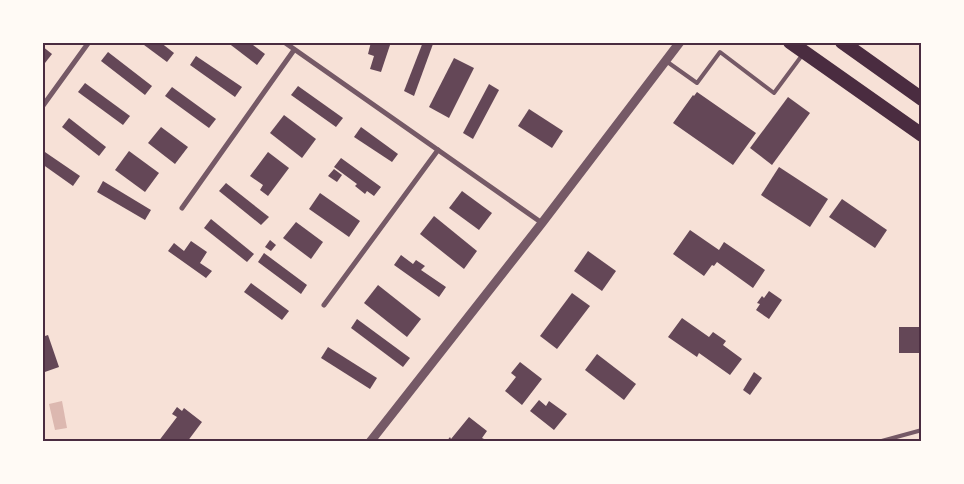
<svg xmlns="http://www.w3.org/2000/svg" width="964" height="484" viewBox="0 0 964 484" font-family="Raleway,sans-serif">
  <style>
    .water { fill: #dcb8b0 }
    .building { fill: #644757 }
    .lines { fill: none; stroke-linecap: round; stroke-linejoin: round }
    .service { stroke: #755966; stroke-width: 4 }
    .minor { stroke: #755966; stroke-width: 5 }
    .tertiary { stroke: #755966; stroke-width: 9 }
    .trunk { stroke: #4a2c40; stroke-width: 14 }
    .neatline { fill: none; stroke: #4a2c40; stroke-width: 2 }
  </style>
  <rect width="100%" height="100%" fill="#f7e1d7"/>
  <!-- water -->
  <path class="water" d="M62,401L67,428L55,430L49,404Z"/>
  <!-- building -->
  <g class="building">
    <path d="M140,42H160L174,53L167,62Z"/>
    <path d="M227,42H249L265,54L257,65Z"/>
    <path d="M371,42H391L381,72L370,69L374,56L368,54Z"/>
    <path d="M423,42L433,44L414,96L404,91Z"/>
    <path d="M42,46L52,54L45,63L42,61Z"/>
    <path d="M108,52L152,86L145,95L101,61Z"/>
    <path d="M196,56L242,87L235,97L190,65Z"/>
    <path d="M454,58L474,68L449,118L429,107Z"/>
    <path d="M85,83L130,116L123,125L78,92Z"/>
    <path d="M489,84L499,90L473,139L463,133Z"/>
    <path d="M298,86L343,118L336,127L291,95Z"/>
    <path d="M172,87L216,119L209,128L165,96Z"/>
    <path d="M697,92L756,133L733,165L673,123L693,95L694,96Z"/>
    <path d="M788,97L810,113L772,165L750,148Z"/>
    <path d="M529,109L563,131L552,148L518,126Z"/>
    <path d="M284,115L316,139L302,158L270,133Z"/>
    <path d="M69,118L106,147L99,156L62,127Z"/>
    <path d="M161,127L188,147L175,164L148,143Z"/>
    <path d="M361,127L398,154L392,162L354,137Z"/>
    <path d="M42,150L80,176L73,186L42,164Z"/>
    <path d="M129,151L159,173L145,192L115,170Z"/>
    <path d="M268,152L289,168L268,196L260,190L263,185L250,176Z"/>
    <path d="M341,158L381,187L374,196L367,191L365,194L355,186L357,184L334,167Z"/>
    <path d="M779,167L828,199L810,227L761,195Z"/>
    <path d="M334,169L342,175L337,182L328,176Z"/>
    <path d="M103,181L151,210L145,220L97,192Z"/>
    <path d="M226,183L269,217L261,225L219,191Z"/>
    <path d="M462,191L492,213L479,230L449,208Z"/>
    <path d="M320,193L360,221L349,237L309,209Z"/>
    <path d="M842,199L887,230L875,248L829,217Z"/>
    <path d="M434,216L477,251L464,269L420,234Z"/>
    <path d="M211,219L254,254L247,262L204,228Z"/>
    <path d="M296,222L323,242L311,259L283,238Z"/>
    <path d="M690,230L719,250L724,242L765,270L753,288L717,262L714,266L712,265L704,276L673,254Z"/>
    <path d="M270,240L276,245L271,251L265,247Z"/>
    <path d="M191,241L207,252L200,263L212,271L206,278L168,251L174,243L184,251Z"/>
    <path d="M588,251L616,271L602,291L574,271Z"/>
    <path d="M264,253L307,285L301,294L258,262Z"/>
    <path d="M401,255L413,264L416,260L425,266L421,270L446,287L439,297L394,265Z"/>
    <path d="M251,283L289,311L282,320L244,292Z"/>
    <path d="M378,285L421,319L407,337L364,303Z"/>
    <path d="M769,291L782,300L769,319L756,310L760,304L757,303L762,296L764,298Z"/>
    <path d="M572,293L590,306L557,349L540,336Z"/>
    <path d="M682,318L709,337L713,332L726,341L723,345L742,359L730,375L699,353L697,357L668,337Z"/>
    <path d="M357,319L410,358L403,367L351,328Z"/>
    <rect x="899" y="327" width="23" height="26"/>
    <path d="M48,335L59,367L42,373V337Z"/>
    <path d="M328,347L377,378L370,389L321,358Z"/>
    <path d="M597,354L636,384L624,400L585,370Z"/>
    <path d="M520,362L542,379L522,405L505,391L516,377L511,373Z"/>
    <path d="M754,372L762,378L750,395L743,390Z"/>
    <path d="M539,400L546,406L549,401L567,414L554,430L530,411Z"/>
    <path d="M177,407L182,411L184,408L202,422L187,442H158L177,417L172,414Z"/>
    <path d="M469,417L487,431L482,438L484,439L482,442H446L450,437L451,439Z"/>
  </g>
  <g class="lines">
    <!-- service -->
    <g class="service">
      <path d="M666,61L697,83L720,52L774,93L803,54"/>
      <path d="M878,442L922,430"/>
    </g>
    <!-- minor -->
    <g class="minor">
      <path d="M284,42L542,223"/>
      <path d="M42,107L89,42"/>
      <path d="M182,208L294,50"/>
      <path d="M324,305L438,150"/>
    </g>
    <!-- tertiary -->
    <path class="tertiary" d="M370,442L542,223L680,42"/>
    <!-- trunk -->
    <g class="trunk">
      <path d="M790,42L922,135"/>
      <path d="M842,42L922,99"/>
    </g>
  </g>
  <!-- border -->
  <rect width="964" height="484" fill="none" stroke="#fffaf5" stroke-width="88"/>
  <rect x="44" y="44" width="876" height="396" class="neatline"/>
</svg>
